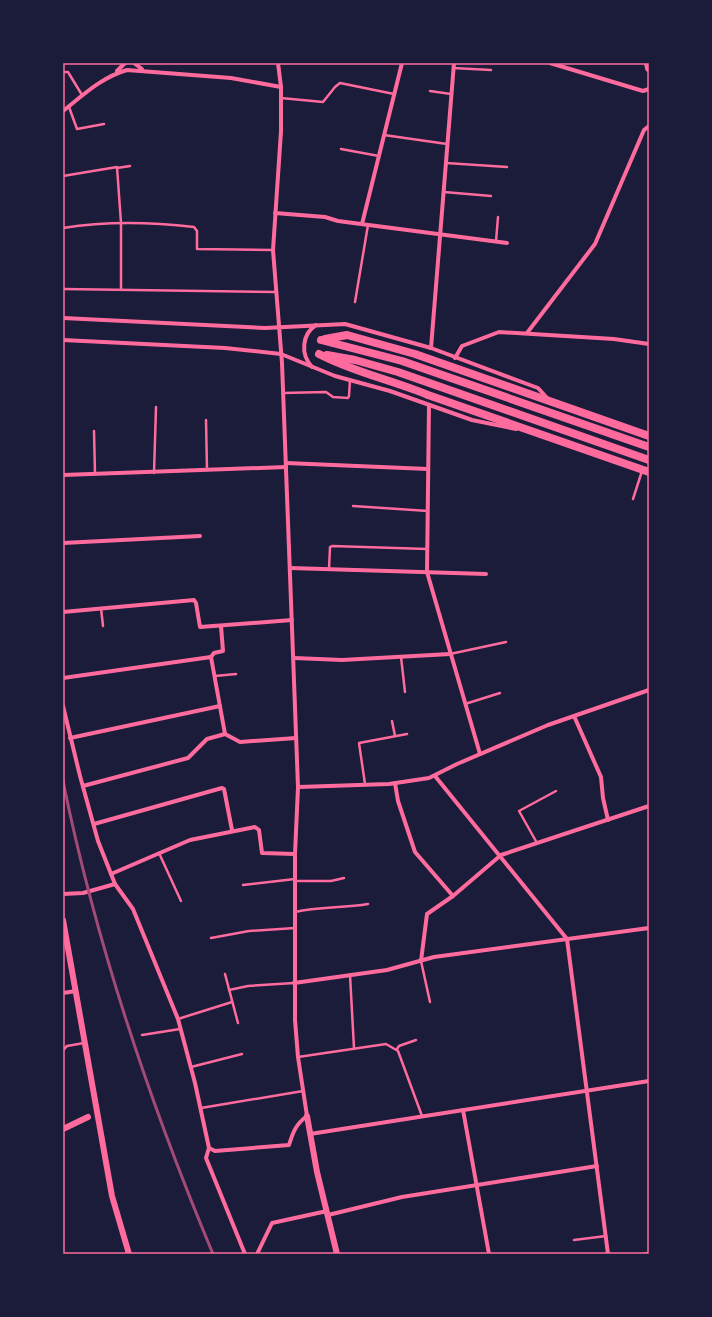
<svg xmlns="http://www.w3.org/2000/svg" width="712" height="1317" viewBox="0 0 712 1317" font-family="'Work Sans',sans-serif">
  <style>
    .lines { fill: none; stroke-linecap: round; stroke-linejoin: round }
    .service { stroke: #ff6b9d; stroke-width: 2.5 }
    .minor { stroke: #ff6b9d; stroke-width: 4 }
    .tertiary { stroke: #ff6b9d; stroke-width: 6 }
    .primary { stroke: #ff6b9d; stroke-width: 8 }
    .trunk { stroke: #ff6b9d; stroke-width: 8 }
    .rail { stroke: #a44b75; stroke-width: 3 }
    .neatline { fill: none; stroke: #ff6b9d; stroke-width: 1.5 }
  </style>
  <rect width="100%" height="100%" fill="#1b1b3a"/>
  <g class="lines">
    <!-- service -->
    <g class="service">
      <path d="M453,68L491,70"/>
      <path d="M63,72H68L82,95"/>
      <path d="M430,91L451,94"/>
      <path d="M281,98L323,102L335,87L340,83L394,94"/>
      <path d="M69,107L77,129L104,124"/>
      <path d="M384,135L447,144"/>
      <path d="M341,149L379,156"/>
      <path d="M446,163L507,167"/>
      <path d="M117,168L130,166"/>
      <path d="M63,176L117,167L121,223V289"/>
      <path d="M444,192L491,196"/>
      <path d="M63,228C107,221 150,222 194,227L197,231V249L273,250"/>
      <path d="M496,241L498,217"/>
      <path d="M63,289L276,292"/>
      <path d="M355,302L368,225"/>
      <path d="M283,393L326,392L333,397L348,398L349,396L350,380"/>
      <path d="M206,420L207,470"/>
      <path d="M94,431L95,474"/>
      <path d="M154,473L156,407"/>
      <path d="M633,499L642,471"/>
      <path d="M353,506L428,511"/>
      <path d="M329,569L330,547L332,546L427,549"/>
      <path d="M101,608L103,626"/>
      <path d="M450,654L506,642"/>
      <path d="M401,657L405,692"/>
      <path d="M215,676L236,674"/>
      <path d="M465,704L500,693"/>
      <path d="M392,721L395,736"/>
      <path d="M365,784L359,743L407,734"/>
      <path d="M537,843L519,811L556,791"/>
      <path d="M159,853L181,901"/>
      <path d="M295,881H331L344,878"/>
      <path d="M243,885L295,879"/>
      <path d="M295,912C319,907 343,908 368,904"/>
      <path d="M211,938L249,931L295,928"/>
      <path d="M421,961L430,1002"/>
      <path d="M225,974L238,1023"/>
      <path d="M350,975L354,1048"/>
      <path d="M229,990L248,986L294,983"/>
      <path d="M178,1019L232,1002"/>
      <path d="M142,1035L180,1029"/>
      <path d="M397,1049L399,1046L416,1040"/>
      <path d="M63,1050L67,1046L84,1043"/>
      <path d="M298,1057L386,1044L398,1051L422,1116"/>
      <path d="M191,1067L242,1054"/>
      <path d="M201,1108L303,1091"/>
      <path d="M574,1240L606,1236"/>
      <path d="M642,1254L649,1253"/>
    </g>
    <!-- minor -->
    <g class="minor">
      <path d="M134,63L142,69"/>
      <path d="M550,63L643,91L649,89"/>
      <path d="M117,71L125,63"/>
      <path d="M63,111C83,95 102,77 127,70L231,78L281,87"/>
      <path d="M275,213L325,217L338,221L507,243"/>
      <path d="M362,224L402,63"/>
      <path d="M63,318L265,328L345,324L431,348L538,388L548,399"/>
      <path d="M527,333L595,244L644,130L649,126"/>
      <path d="M63,340L225,348L281,354L335,376L390,391L472,420L516,429"/>
      <path d="M431,348L454,63"/>
      <path d="M455,358L462,346L499,332L614,339L649,344"/>
      <path d="M312,367C300,354 302,334 316,325"/>
      <path d="M429,405L427,572L480,754"/>
      <path d="M286,463L428,469"/>
      <path d="M63,475L286,467"/>
      <path d="M63,543L200,536"/>
      <path d="M290,568L486,574"/>
      <path d="M63,612L194,600L196,603L200,627L292,620"/>
      <path d="M211,657L214,653L223,651L221,626"/>
      <path d="M294,658L342,660L450,654"/>
      <path d="M63,678L211,657L225,734"/>
      <path d="M63,706L80,776L98,841L115,884L133,909L178,1019L195,1083L209,1148L206,1158L245,1254"/>
      <path d="M574,716L601,777L603,798L608,820"/>
      <path d="M70,738L220,706"/>
      <path d="M435,776L567,939L608,1254"/>
      <path d="M395,783L398,801L415,852L453,896"/>
      <path d="M83,786L188,758L207,739L225,734L240,742L296,738"/>
      <path d="M298,787L389,784L429,778L457,764L548,725L649,690"/>
      <path d="M94,824L222,788L224,789L232,830"/>
      <path d="M111,874L190,840L255,827L259,830L262,853L295,854"/>
      <path d="M63,894L83,893L115,884"/>
      <path d="M421,961L427,914L453,896L501,855L649,806"/>
      <path d="M294,983L387,970L434,957L649,928"/>
      <path d="M63,993L76,991"/>
      <path d="M463,1110L489,1254"/>
      <path d="M310,1134L649,1081"/>
      <path d="M209,1148L215,1151L289,1145C293,1132 296,1124 307,1116L298,1057L295,1020V854L298,787L282,363L273,250L281,131V87L278,63"/>
      <path d="M328,1215L402,1197L597,1166"/>
      <path d="M257,1254L272,1223L327,1211"/>
    </g>
    <!-- tertiary -->
    <g class="tertiary">
      <path d="M63,920L112,1196L129,1254"/>
      <path d="M307,1116L317,1172L337,1254"/>
      <path d="M63,1129L88,1117"/>
    </g>
    <!-- primary -->
    <g class="primary">
      <path d="M325,339L347,335L415,354L649,436"/>
      <path d="M321,340L402,361L649,447"/>
      <path d="M319,354C353,372 392,380 428,395L649,472"/>
      <path d="M327,355L355,360L398,372L649,460"/>
    </g>
    <!-- trunk -->
    <path class="trunk" d="M648,63L649,68"/>
    <!-- rail -->
    <path class="rail" d="M63,781C96,943 149,1101 213,1254"/>
  </g>
  <!-- border -->
  <rect width="712" height="1317" fill="none" stroke="#1b1b3a" stroke-width="128"/>
  <rect x="64" y="64" width="584" height="1189" class="neatline"/>
</svg>
